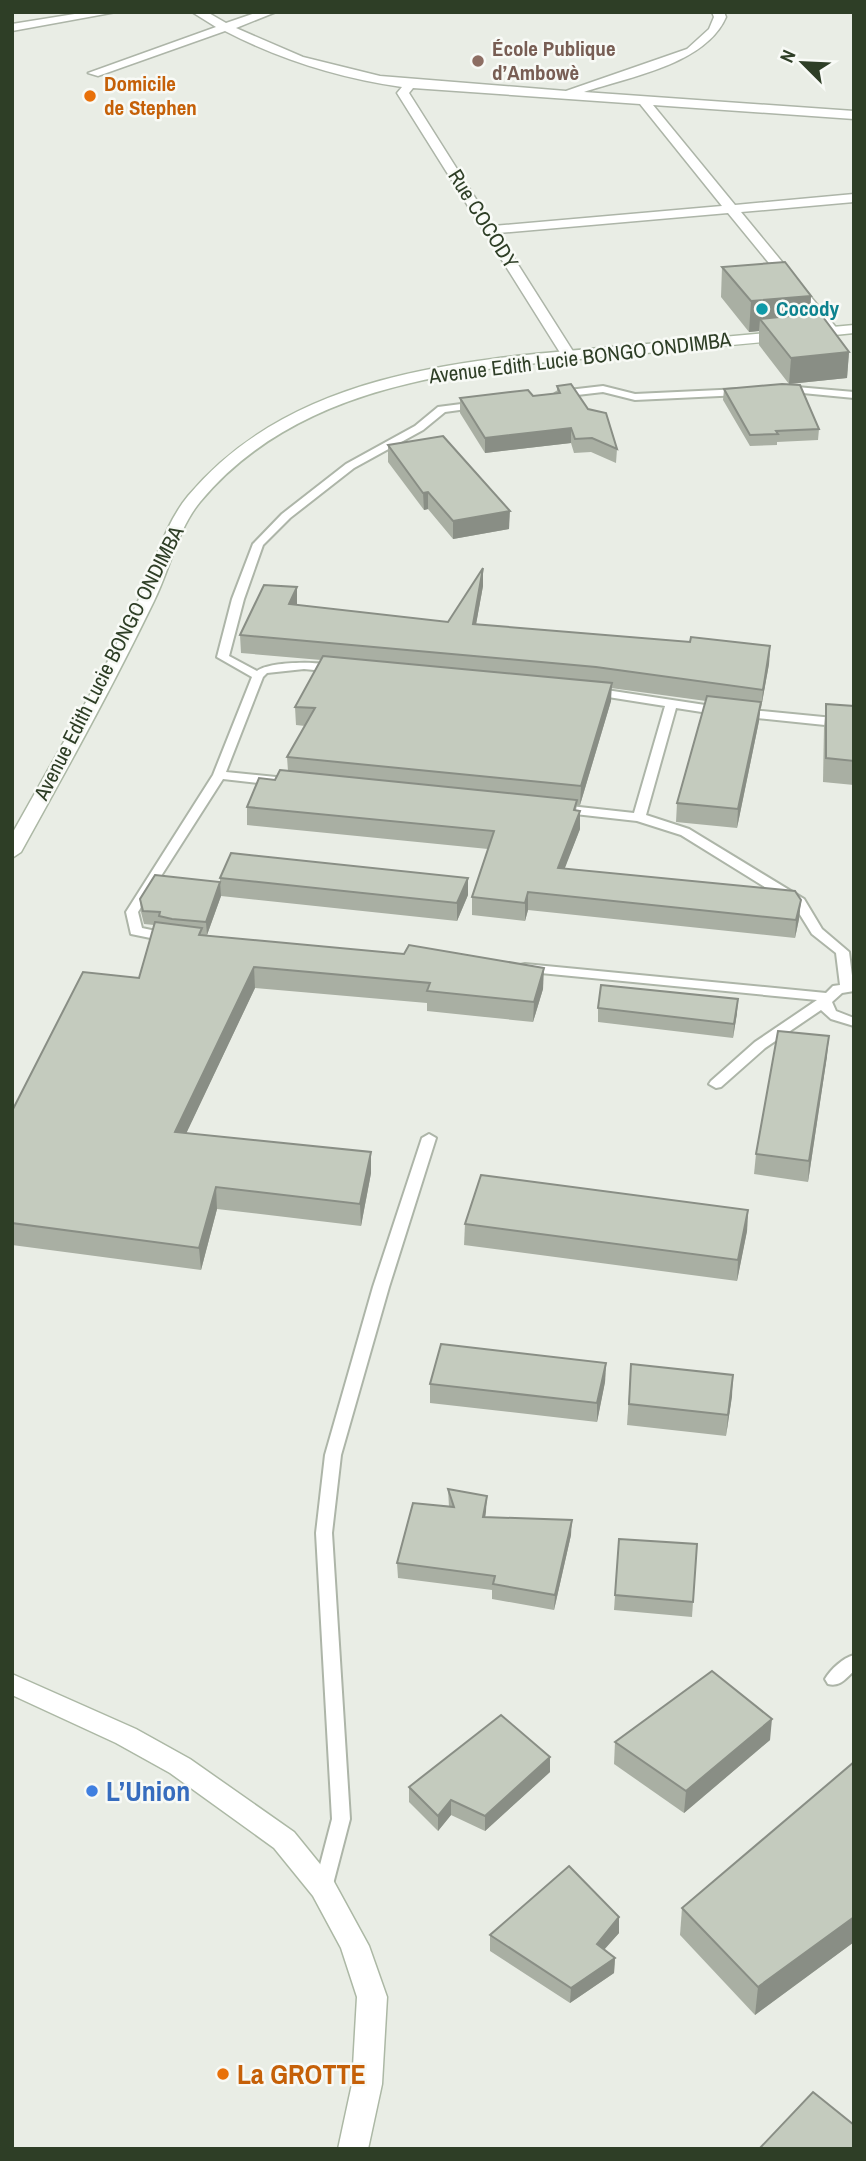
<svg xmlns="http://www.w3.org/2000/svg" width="866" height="2161" viewBox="0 0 866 2161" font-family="'Archivo Narrow',sans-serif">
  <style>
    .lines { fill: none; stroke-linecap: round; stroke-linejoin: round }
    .service-casing { stroke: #adb5a8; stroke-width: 4 }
    .minor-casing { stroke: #adb5a8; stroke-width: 3 }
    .secondary-casing { stroke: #acb8a5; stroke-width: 3 }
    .service { fill: #fff; fill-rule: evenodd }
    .minor { fill: #fff; fill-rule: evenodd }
    .secondary { fill: #fff; fill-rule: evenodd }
    .wall { fill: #a9afa3 }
    .shaded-wall { fill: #898e85 }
    .building { fill: #c4cbbe; stroke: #898e85; stroke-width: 2 }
    .education-dot { fill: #8d6e63; stroke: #f8faf6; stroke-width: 2.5 }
    .food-dot { fill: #e8710a; stroke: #f8faf6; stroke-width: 2.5 }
    .culture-dot { fill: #0f9aa8; stroke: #f8faf6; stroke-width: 2.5 }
    .shop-dot { fill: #3f7fe0; stroke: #f8faf6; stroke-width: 2.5 }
    .labels { text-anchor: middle; stroke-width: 5; stroke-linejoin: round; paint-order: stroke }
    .far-education-label { font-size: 21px; font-weight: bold; fill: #785e54; stroke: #f8faf6; text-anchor: start }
    .far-food-label { font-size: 21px; font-weight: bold; fill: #c56008; stroke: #f8faf6; text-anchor: start }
    .far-street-label { font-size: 21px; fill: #2e3e26; stroke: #f8faf6 }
    .far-culture-label { font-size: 21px; font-weight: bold; fill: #0d838f; stroke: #f8faf6; text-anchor: start }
    .near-shop-label { font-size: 28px; font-weight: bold; fill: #366cbe; stroke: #f8faf6; text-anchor: start }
    .near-food-label { font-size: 28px; font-weight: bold; fill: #c56008; stroke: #f8faf6; text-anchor: start }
  </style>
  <rect width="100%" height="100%" fill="#e9ede5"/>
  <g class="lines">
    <defs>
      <g id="service">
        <path d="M603,386L635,394L741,389L746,392L741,395L635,400L603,392L560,397L555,394L560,391Z"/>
        <path d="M785,386L854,392V398L782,391V387Z"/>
        <path d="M477,402L481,403V407L445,412L423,430L354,468L290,518L263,545L244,599L229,656L257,671C270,661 328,660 341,669L335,672L304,669L267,673L263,677L226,772L276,777L282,781L276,785L223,779L138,912L142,928L175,935L177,938L170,942L131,934L126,912L213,775L252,677L217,657L232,599L253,544L282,514L346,464L415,426L438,407Z"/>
        <path d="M593,688L725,708V714L721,715L676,708L646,815L689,829L804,899L822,929L849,952L854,991L842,993L832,1002L836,1011L854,1018V1026L831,1019L821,1010L765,1048L721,1087L716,1088L709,1084L711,1081L755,1042L817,1000L520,971L518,968L520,965L525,964L826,993L833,986L840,985L836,953L812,934L794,905L681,835L637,821L557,812L555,809L557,806L561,805L634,813L665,706L589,694V690Z"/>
        <path d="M742,709L854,720V728L738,716L736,713Z"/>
        <path d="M429,1134L436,1138L389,1287L341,1455L332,1533L350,1819L332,1888L330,1893L323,1896L316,1893L314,1888L332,1819L316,1533L325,1455L373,1287L422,1138Z"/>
        <path d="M854,1655V1671C845,1679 840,1687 828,1684L825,1679C831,1669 843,1658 854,1655Z"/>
      </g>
      <g id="minor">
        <path d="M87,12H116L12,31V24Z"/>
        <path d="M192,12H207L226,23L258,12H276L236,28L303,57L380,76L566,91L687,49L709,29L714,17L712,12H724L726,17C706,64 629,77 584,92L854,111V119L653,105L735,205L854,194V202L741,212L839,331L827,334L728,213L498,233L576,356L569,360L564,359L397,93L402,87C339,78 281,60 225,31L98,76L88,73L216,27ZM413,88L640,104L722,206L493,226L409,93Z"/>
      </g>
      <g id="secondary">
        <path d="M854,325V333C778,341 702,348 625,355C476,368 303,378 200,502C177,530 170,569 154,601C113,686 67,769 21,852L12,858V834C55,757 101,679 139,599C155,564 164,525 188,496C294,369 473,359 625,346C702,339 778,332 854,325Z"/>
        <path d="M12,1674L136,1729L190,1759L294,1832L333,1880L369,1946L387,1997L382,2084L368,2149H338L352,2084L357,1997L341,1948L313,1896L274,1848L170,1773L116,1743L12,1695Z"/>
      </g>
    </defs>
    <!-- service casing -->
    <use href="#service" class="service-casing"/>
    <!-- minor casing -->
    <use href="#minor" class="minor-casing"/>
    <!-- secondary casing -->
    <use href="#secondary" class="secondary-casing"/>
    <!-- service -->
    <use href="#service" class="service"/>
    <!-- minor -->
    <use href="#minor" class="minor"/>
    <!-- secondary -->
    <use href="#secondary" class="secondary"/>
  </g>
  <!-- wall -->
  <g class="wall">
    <path d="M722,267L811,296L810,314L849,352L847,378L789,384L759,345V331L749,332L721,297Z"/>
    <path d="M557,386L617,449L616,463L591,452L574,453L571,443L485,453L460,413V398L533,396L557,394Z"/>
    <path d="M724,389L819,429L818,440L777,442V445L750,446L723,400Z"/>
    <path d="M388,445L509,529L453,539L428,509L424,510L388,462Z"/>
    <path d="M483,568V586L476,624L690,642L770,646L769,664L761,708H760L759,721L737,828L676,822L677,803L706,701L611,688V701L580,805H577L576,810L580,811V829L564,869L801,900L799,919L795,938L528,910L525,921L472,915V897L488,849L247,825V807L275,780L288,771L287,757L305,726L296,725L295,707L321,660L241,653L240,635L297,587V605L448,622Z"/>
    <path d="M826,704L854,706V785L823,782L824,727Z"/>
    <path d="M220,878L468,895L457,921L221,896L207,935H202L543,989L533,1022L427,1011V1003L255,988L186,1133L371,1152V1173L361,1226L217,1209L201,1270L12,1245V1111L139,978L154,925L144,924L141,912L140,899L220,882Z"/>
    <path d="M598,1008L737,1013L733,1038L598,1022Z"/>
    <path d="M827,1056L808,1182L754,1174L756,1154Z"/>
    <path d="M748,1210L747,1231L737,1281L464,1245L465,1224Z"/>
    <path d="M606,1363L605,1382L597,1422L430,1403V1384Z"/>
    <path d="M631,1364L732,1396L726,1436L627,1425Z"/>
    <path d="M448,1489L486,1511L485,1517L571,1535L554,1610L492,1599V1590L398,1578L397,1563L449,1507Z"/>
    <path d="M619,1539L697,1544L692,1617L614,1610Z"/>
    <path d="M770,1740L684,1813L614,1764L615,1742Z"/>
    <path d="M854,1762V1942L755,2015L680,1935L682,1908Z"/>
    <path d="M550,1772L485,1831L451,1815L438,1831L409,1802V1787Z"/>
    <path d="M619,1917V1933L604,1949L615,1958L614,1973L570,2003L490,1951V1935Z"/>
  </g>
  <!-- shaded-wall -->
  <g class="shaded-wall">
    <path d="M811,296L809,327L760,319L759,331L749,332L751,301Z"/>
    <path d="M849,352L847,378L789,384L791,358Z"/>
    <path d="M571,428V443L485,453V438Z"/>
    <path d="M428,492V509L424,510L423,493Z"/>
    <path d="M510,511L509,529L453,539V521Z"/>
    <path d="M483,568V586L473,641V624Z"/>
    <path d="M297,587V605L289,604Z"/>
    <path d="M770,646L769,664L761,708L763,690Z"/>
    <path d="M612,683L611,701L580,805L581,786Z"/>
    <path d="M761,702L759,721L737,828L738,809Z"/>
    <path d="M580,811V829L558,886V868Z"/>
    <path d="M468,878V895L457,921V903Z"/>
    <path d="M220,882L221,896L207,935L206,922Z"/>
    <path d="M528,892V910L525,921V903Z"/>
    <path d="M801,900L799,919L795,938L796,920Z"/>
    <path d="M254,967L255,988L177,1153L175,1132Z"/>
    <path d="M544,968L543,989L533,1022L534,1002Z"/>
    <path d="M738,999L737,1013L733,1038L734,1024Z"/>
    <path d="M829,1036L827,1056L808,1182L809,1161Z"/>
    <path d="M371,1152V1173L361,1226L360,1204Z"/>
    <path d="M216,1187L217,1209L201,1270L199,1248Z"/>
    <path d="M748,1210L747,1231L737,1281L738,1260Z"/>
    <path d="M606,1363L605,1382L597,1422V1403Z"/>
    <path d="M733,1375L732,1396L726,1436L728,1415Z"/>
    <path d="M487,1496L486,1511L483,1532V1517Z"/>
    <path d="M572,1520L571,1535L554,1610L555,1595Z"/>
    <path d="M772,1719L770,1740L684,1813L686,1791Z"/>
    <path d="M550,1757V1772L485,1831V1816Z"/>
    <path d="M451,1800V1815L438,1831V1816Z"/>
    <path d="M619,1917V1933L596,1959L597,1944Z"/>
    <path d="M854,1917V1942L755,2015L758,1987Z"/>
    <path d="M615,1958L614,1973L570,2003L571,1988Z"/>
  </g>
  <!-- building -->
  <g class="building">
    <path d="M785,262L811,296L751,301L722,267Z"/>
    <path d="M820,313L849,352L791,358L760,319Z"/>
    <path d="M571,384L588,409L606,413L617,449L592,438L575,439L571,428L485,438L460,398L528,390L533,396L560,393L557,386Z"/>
    <path d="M782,384L800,385L819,429L776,431L778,434L750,435L724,389Z"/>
    <path d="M443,436L510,511L453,521L428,492L423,493L388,445Z"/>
    <path d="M483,568L473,624L690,642L691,637L770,646L763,690L596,667L240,635L264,585L297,587L289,604L448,622Z"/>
    <path d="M323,656L612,683L581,786L287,757L315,708L295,707Z"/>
    <path d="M707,696L761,702L738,809L677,803Z"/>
    <path d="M826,704L854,706V761L826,758Z"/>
    <path d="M280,770L577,800L574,810L580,811L558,868L795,891L801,900L796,920L528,892L525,903L472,897L494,831L247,807L259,778L275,780Z"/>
    <path d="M231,853L468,878L457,903L220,878Z"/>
    <path d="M155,875L220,882L206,922L172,919L159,916L160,912L143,911L140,899Z"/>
    <path d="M155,922L202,928L199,935L404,954L409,945L544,968L534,1002L427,991L430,983L254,967L175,1132L371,1152L360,1204L216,1187L199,1248L12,1223V1111L83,972L139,978Z"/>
    <path d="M601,985L738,999L734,1024L598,1008Z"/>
    <path d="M778,1031L829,1036L809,1161L756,1154Z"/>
    <path d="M481,1175L748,1210L738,1260L465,1224Z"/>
    <path d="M441,1344L606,1363L597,1403L430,1384Z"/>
    <path d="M631,1364L733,1375L728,1415L629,1404Z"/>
    <path d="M448,1489L487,1496L483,1517L572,1520L555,1595L493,1584L495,1576L397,1563L413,1503L454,1507Z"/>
    <path d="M619,1539L697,1544L693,1602L615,1595Z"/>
    <path d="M712,1671L772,1719L686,1791L615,1742Z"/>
    <path d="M501,1715L550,1757L485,1816L451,1800L438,1816L409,1787Z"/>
    <path d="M854,1762V1917L758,1987L682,1908Z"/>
    <path d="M569,1866L619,1917L597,1944L615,1958L571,1988L490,1935Z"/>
    <path d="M813,2092L854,2125V2149H759Z"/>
  </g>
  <!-- markers -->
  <circle class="education-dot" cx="478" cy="61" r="7"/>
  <g class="food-dot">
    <circle cx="90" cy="96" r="7"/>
    <circle cx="223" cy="2074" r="7"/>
  </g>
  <circle class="culture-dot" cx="762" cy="309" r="7"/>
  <circle class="shop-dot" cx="92" cy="1791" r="7"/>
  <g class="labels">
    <!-- far-education labels -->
    <g class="far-education-label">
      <text x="492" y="56">École Publique<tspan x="492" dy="24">d’Ambowè</tspan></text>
    </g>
    <!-- far-food labels -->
    <g class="far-food-label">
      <text x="104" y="91">Domicile<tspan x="104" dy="24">de Stephen</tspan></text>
    </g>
    <!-- far-street labels -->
    <g class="far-street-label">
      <text transform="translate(483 219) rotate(58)" y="7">Rue COCODY</text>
      <text transform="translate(580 358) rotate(-7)" y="7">Avenue Edith Lucie BONGO ONDIMBA</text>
      <text transform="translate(109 663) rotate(-63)" y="7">Avenue Edith Lucie BONGO ONDIMBA</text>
    </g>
    <!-- far-culture labels -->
    <g class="far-culture-label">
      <text x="776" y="316">Cocody</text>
    </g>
    <!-- near-shop labels -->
    <g class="near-shop-label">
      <text x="106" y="1801">L’Union</text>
    </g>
    <!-- near-food labels -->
    <g class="near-food-label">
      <text x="237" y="2084">La GROTTE</text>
    </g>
  </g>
  <!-- border -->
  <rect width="866" height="2161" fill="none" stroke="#2e3e26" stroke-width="28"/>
  <!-- north arrow -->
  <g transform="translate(803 63) rotate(294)" stroke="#f8faf6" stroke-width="5" paint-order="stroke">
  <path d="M0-5L12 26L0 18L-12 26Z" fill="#2e3e26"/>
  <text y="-10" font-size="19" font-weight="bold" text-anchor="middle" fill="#2e3e26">N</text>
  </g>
</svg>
